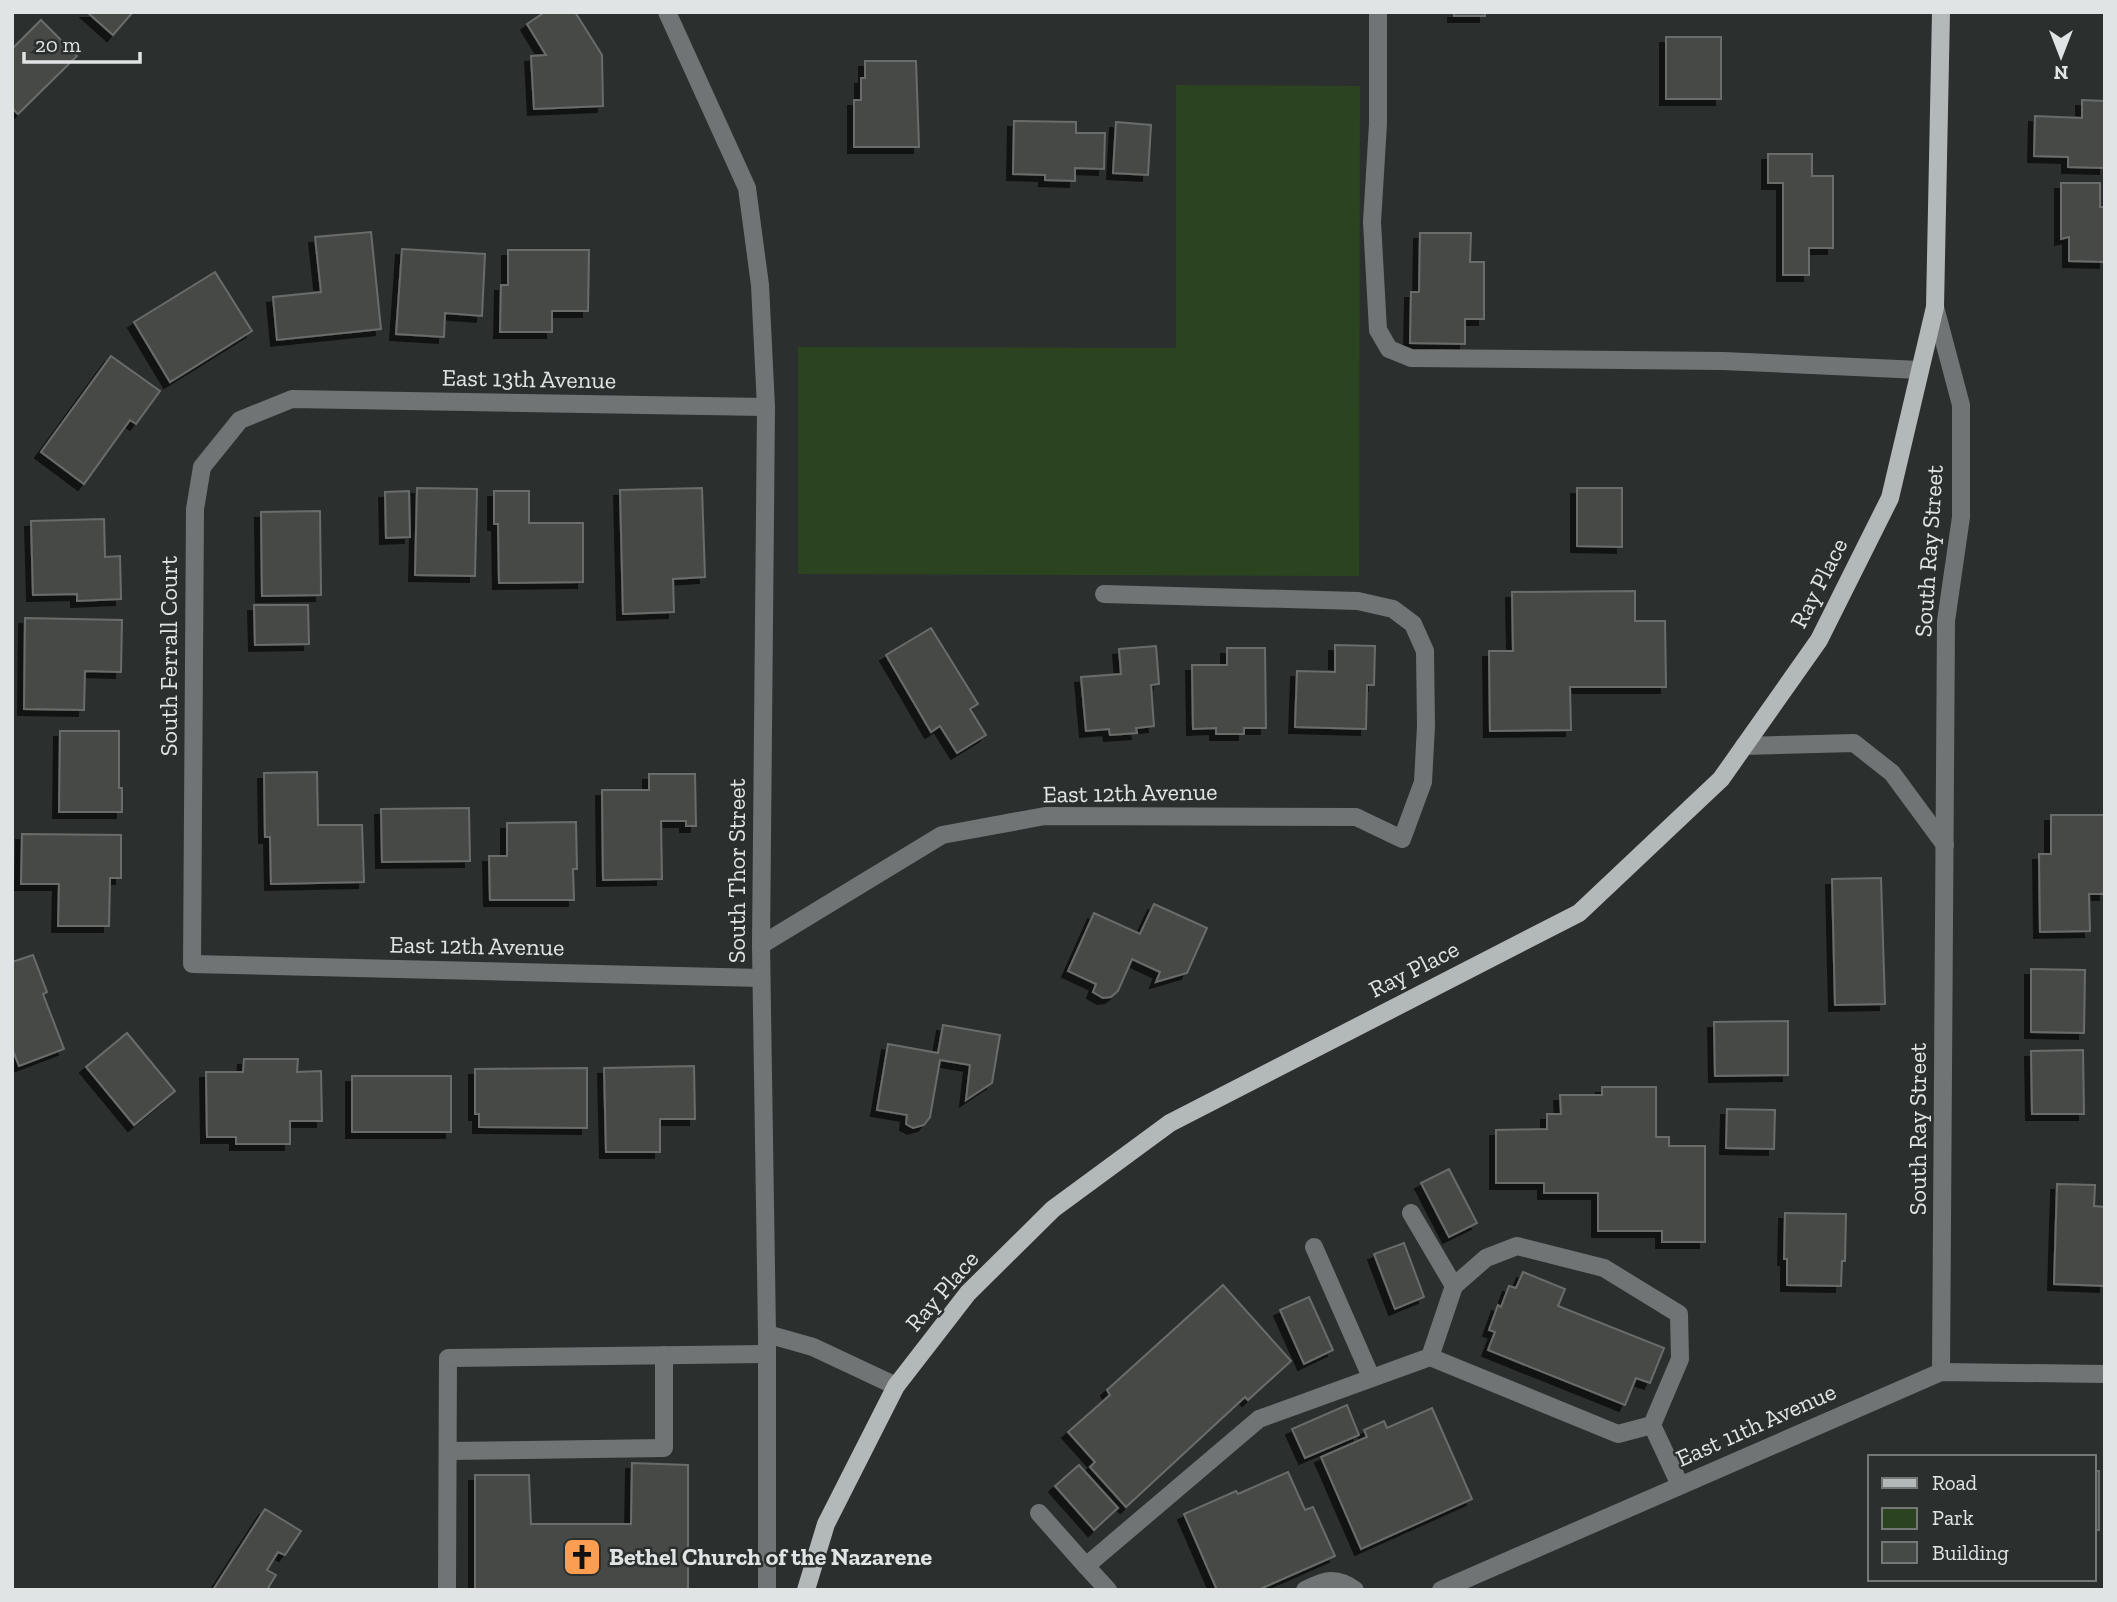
<svg xmlns="http://www.w3.org/2000/svg" width="2117" height="1602" viewBox="0 0 2117 1602" font-family="'Zilla Slab',serif">
  <style>
    .green { fill: #2b431f }
    .building { fill: #464a47; stroke: #686c6a; stroke-width: 2; filter: url(#shadow) }
    .lines { fill: none; stroke-linecap: round; stroke-linejoin: round }
    .minor { stroke: #717474; stroke-width: 18 }
    .major { stroke: #b3b8b9; stroke-width: 18 }
    .labels { text-anchor: middle; stroke-width: 5; stroke-linejoin: round; paint-order: stroke }
    .street-label { font-size: 24px; fill: #e1e4e4; stroke: #2b302f }
    .poi-label { font-size: 24px; font-weight: bold; fill: #e1e4e4; stroke: #2b302f; text-anchor: start }
  </style>
  <defs>
    <filter id="shadow"><feDropShadow dx="-6" dy="6" stdDeviation="0" flood-color="#0009"/></filter>
  </defs>
  <rect width="100%" height="100%" fill="#2b302f"/>
  <!-- green -->
  <path class="green" d="M1176,85L1360,86L1359,576L798,574V347L1176,348Z"/>
  <!-- building -->
  <g class="building">
    <path d="M87,12H133L113,35Z"/>
    <path d="M545,12H575L602,55L603,106L534,109L531,56L546,55L527,24Z"/>
    <rect x="1454" y="12" width="31" height="4"/>
    <path d="M41,20L77,56L18,114L12,108V49Z"/>
    <rect x="1666" y="37" width="55" height="62"/>
    <path d="M865,61H916L919,147H854V100H861V78H865Z"/>
    <path d="M2082,100L2105,101V168L2068,167V157L2034,156L2035,116L2082,118Z"/>
    <path d="M1014,121L1076,122V133H1105L1104,169L1075,168V181L1045,180V175L1013,174Z"/>
    <path d="M1116,122L1151,125L1148,175L1113,173Z"/>
    <path d="M1768,154H1812V176H1833V248H1809V275H1783V183H1768Z"/>
    <path d="M2061,183H2100V207H2105V262L2069,261V237L2061,239Z"/>
    <path d="M371,232L381,329L277,340L273,297L321,292L315,237Z"/>
    <path d="M1420,233H1471L1470,262H1484V319H1465V344L1410,343L1411,292H1419Z"/>
    <path d="M402,249L485,254L482,316L445,313L444,337L396,334Z"/>
    <path d="M508,250H589L588,311H552V332H500L501,285H508Z"/>
    <path d="M215,272L252,331L170,382L134,322Z"/>
    <path d="M111,356L160,391L136,424L130,420L84,484L41,452Z"/>
    <path d="M417,488L477,489L475,576L415,575Z"/>
    <path d="M702,488L705,577L673,579L674,612L623,614L620,490Z"/>
    <path d="M1577,488H1622V547L1577,546Z"/>
    <path d="M409,491L410,537L386,538L385,492Z"/>
    <path d="M494,491H529V523H583V582L499,583L498,524H494Z"/>
    <path d="M320,511L321,595L262,596L261,512Z"/>
    <path d="M104,519L105,557L120,556L121,599L77,601V594L33,595L31,521Z"/>
    <path d="M1635,591V621H1665L1666,687H1570L1571,730L1490,731L1489,651H1513L1512,592Z"/>
    <path d="M254,605H308L309,644L255,645Z"/>
    <path d="M25,618L122,620L121,672L85,671L84,710L24,709Z"/>
    <path d="M931,628L978,704L970,709L986,735L957,753L940,726L931,732L886,655Z"/>
    <path d="M1335,645L1375,646L1374,685H1367L1366,729L1295,727L1297,671L1335,672Z"/>
    <path d="M1156,646L1159,684L1151,685L1154,726L1136,728L1137,733L1110,735L1109,729L1086,731L1081,677L1121,674L1119,649Z"/>
    <path d="M1227,648H1265L1266,728H1244V734H1216V728L1193,729L1192,665H1227Z"/>
    <path d="M60,731H119V788H122V812H59Z"/>
    <path d="M317,772L318,825H362L364,882L271,884L270,837H265L264,773Z"/>
    <path d="M649,774H695L696,826H686V821H661L662,879L603,880L602,790H649Z"/>
    <path d="M469,808L470,861L382,862L381,809Z"/>
    <path d="M2051,815H2105V894H2089L2090,931L2040,932L2039,854H2051Z"/>
    <path d="M576,822L577,869H573L574,900H490L489,856H507V823Z"/>
    <path d="M22,834L121,835V878H110L109,926H58L59,884H21Z"/>
    <path d="M1881,878L1885,1004L1835,1005L1832,879Z"/>
    <path d="M1154,904L1207,928L1187,973L1156,982L1160,972L1132,959L1118,991L1111,997L1103,998L1093,992L1096,984L1068,971L1094,913L1140,934Z"/>
    <path d="M33,955L47,992L43,994L64,1049L19,1066L12,1048V962Z"/>
    <path d="M2031,969L2085,970L2084,1033L2031,1032Z"/>
    <path d="M1788,1021V1075L1715,1076L1714,1022Z"/>
    <path d="M943,1025L1000,1035L992,1083L966,1100L970,1065L940,1060L930,1117L924,1125L913,1128L906,1124L907,1115L877,1110L888,1044L938,1053Z"/>
    <path d="M127,1033L175,1091L134,1125L86,1067Z"/>
    <path d="M2083,1050L2084,1114H2032L2031,1051Z"/>
    <path d="M244,1059H298L297,1072L321,1071L322,1121H290V1144H236V1137H207L206,1072H243Z"/>
    <path d="M694,1066L695,1119H660V1152H606L604,1068Z"/>
    <path d="M587,1068V1128L479,1127V1114H475V1069Z"/>
    <rect x="352" y="1076" width="99" height="56"/>
    <path d="M1602,1087H1656V1137H1669V1146H1705V1242H1662V1231H1598V1193H1544V1183H1496V1130L1547,1129V1114H1561L1560,1095H1602Z"/>
    <path d="M1727,1109L1775,1110L1774,1149L1726,1148Z"/>
    <path d="M1449,1169L1477,1223L1449,1237L1421,1183Z"/>
    <path d="M2057,1184L2095,1185L2094,1206L2105,1207V1286L2054,1284Z"/>
    <path d="M1785,1213L1846,1214L1845,1261H1842L1841,1286L1787,1285V1259H1784Z"/>
    <path d="M1404,1243L1424,1297L1395,1309L1374,1254Z"/>
    <path d="M1523,1272L1565,1289L1558,1306L1664,1348L1650,1383L1636,1378L1625,1405L1488,1350L1495,1332L1489,1330L1498,1305L1501,1307L1509,1286L1516,1288Z"/>
    <path d="M1223,1285L1291,1361L1248,1400L1245,1397L1126,1507L1090,1467L1095,1462L1068,1432L1110,1395L1107,1390Z"/>
    <path d="M1309,1297L1333,1350L1304,1364L1280,1310Z"/>
    <path d="M1347,1405L1359,1435L1305,1458L1292,1429Z"/>
    <path d="M1432,1408L1472,1499L1361,1549L1321,1457L1367,1437L1364,1430L1384,1421L1387,1428Z"/>
    <path d="M632,1463L688,1465V1590H475V1475H529L531,1524H631Z"/>
    <path d="M1079,1465L1118,1508L1094,1530L1055,1486Z"/>
    <rect x="2094" y="1471" width="5" height="59"/>
    <path d="M1288,1472L1305,1510L1313,1507L1335,1556L1258,1590H1217L1184,1514L1236,1491L1238,1494Z"/>
    <path d="M265,1509L301,1531L285,1555L278,1552L267,1570L276,1575L268,1588L272,1590H213Z"/>
  </g>
  <g class="lines">
    <!-- minor -->
    <g class="minor">
      <path d="M667,12L747,188L760,285L766,407L761,945L767,1334V1590"/>
      <path d="M1378,12V124L1372,222L1378,330L1389,349L1411,358L1723,361L1920,370"/>
      <path d="M1935,307L1961,405V517L1946,621L1941,1372"/>
      <path d="M1744,746L1854,743L1892,773L1945,845"/>
      <path d="M761,945L942,835L1045,816L1356,817L1402,839L1423,782L1426,726L1425,651L1413,624L1393,609L1358,601L1104,594"/>
      <path d="M761,978L192,964L195,509L202,467L240,420L292,399L766,407"/>
      <path d="M1411,1213L1454,1286"/>
      <path d="M1314,1247L1371,1377"/>
      <path d="M767,1334L813,1347L896,1386"/>
      <path d="M1430,1357L1618,1434L1652,1425"/>
      <path d="M448,1451L664,1448V1355"/>
      <path d="M1039,1513L1086,1566L1259,1419L1430,1357L1454,1286L1486,1258L1517,1246L1604,1268L1679,1314L1680,1359L1652,1425L1680,1485"/>
      <path d="M1086,1566L1108,1590"/>
      <path d="M447,1590L448,1358L767,1354"/>
      <path d="M1305,1590C1325,1580 1336,1576 1355,1590"/>
      <path d="M1441,1590L1941,1372L2105,1374"/>
    </g>
    <!-- major -->
    <path class="major" d="M806,1590L826,1524L896,1386L968,1293L1053,1209L1170,1123L1579,913L1721,779L1819,640L1890,498L1935,307L1941,12"/>
  </g>
  <!-- icons -->
  <defs>
    <symbol id="church-square" viewBox="-11 -11 22 22"><rect x="-9" y="-9" width="18" height="18" rx="4" fill="#fb9e51" stroke="#2b302f"/><path d="M-1.2-6h2.4v3.5h3.3v2.4h-3.3V6h-2.4V-.1h-3.3v-2.4h3.3Z" fill="#111"/></symbol>
  </defs>
  <g fill-rule="evenodd">
    <use href="#church-square" x="560" y="1535" width="44" height="44"/>
  </g>
  <g class="labels">
    <!-- street labels -->
    <g class="street-label">
      <text transform="translate(529 379) rotate(1)" y="8">East 13th Avenue</text>
      <text transform="translate(1929 551) rotate(-86)" y="8">South Ray Street</text>
      <text transform="translate(1819 583) rotate(-63)" y="8">Ray Place</text>
      <text transform="translate(169 656) rotate(-90)" y="8">South Ferrall Court</text>
      <text transform="translate(1130 793) rotate(-1)" y="8">East 12th Avenue</text>
      <text transform="translate(737 871) rotate(-90)" y="8">South Thor Street</text>
      <text transform="translate(477 946) rotate(1)" y="8">East 12th Avenue</text>
      <text transform="translate(1414 969) rotate(-27)" y="8">Ray Place</text>
      <text transform="translate(1918 1129) rotate(-90)" y="8">South Ray Street</text>
      <text transform="translate(942 1291) rotate(-49)" y="8">Ray Place</text>
      <text transform="translate(1756 1425) rotate(-24)" y="8">East 11th Avenue</text>
    </g>
    <!-- poi labels -->
    <g class="poi-label">
      <text x="609" y="1565">Bethel Church of the Nazarene</text>
    </g>
  </g>
  <!-- border -->
  <rect width="2117" height="1602" fill="none" stroke="#e1e4e4" stroke-width="28"/>
  <!-- legend -->
  <rect x="1868" y="1455" width="228" height="126" fill="#2b302f" stroke="#747877" stroke-width="2"/>
  <rect x="1882" y="1478" width="35" height="10" fill="#b3b8b9" stroke="#747877" stroke-width="2"/>
  <text x="1932" y="1490" font-size="21" fill="#e1e4e4">Road</text>
  <rect x="1882" y="1508" width="35" height="21" fill="#2b431f" stroke="#747877" stroke-width="2"/>
  <text x="1932" y="1525" font-size="21" fill="#e1e4e4">Park</text>
  <rect x="1882" y="1542" width="35" height="21" fill="#464a47" stroke="#747877" stroke-width="2"/>
  <text x="1932" y="1560" font-size="21" fill="#e1e4e4">Building</text>
  <!-- north arrow -->
  <g transform="translate(2061 56) rotate(180)" stroke="#2b302f" stroke-width="5" paint-order="stroke">
  <path d="M0-5L12 26L0 18L-12 26Z" fill="#e1e4e4"/>
  <text y="-10" font-size="19" font-weight="bold" text-anchor="middle" fill="#e1e4e4">N</text>
  </g>
  <!-- scale -->
  <path d="M24 52v10h116v-10" fill="none" stroke="#e1e4e4" stroke-width="3.5"/>
  <text x="35" y="52" font-size="21" fill="#e1e4e4" stroke="#2b302f" stroke-width="5" paint-order="stroke">20 m</text>
</svg>
